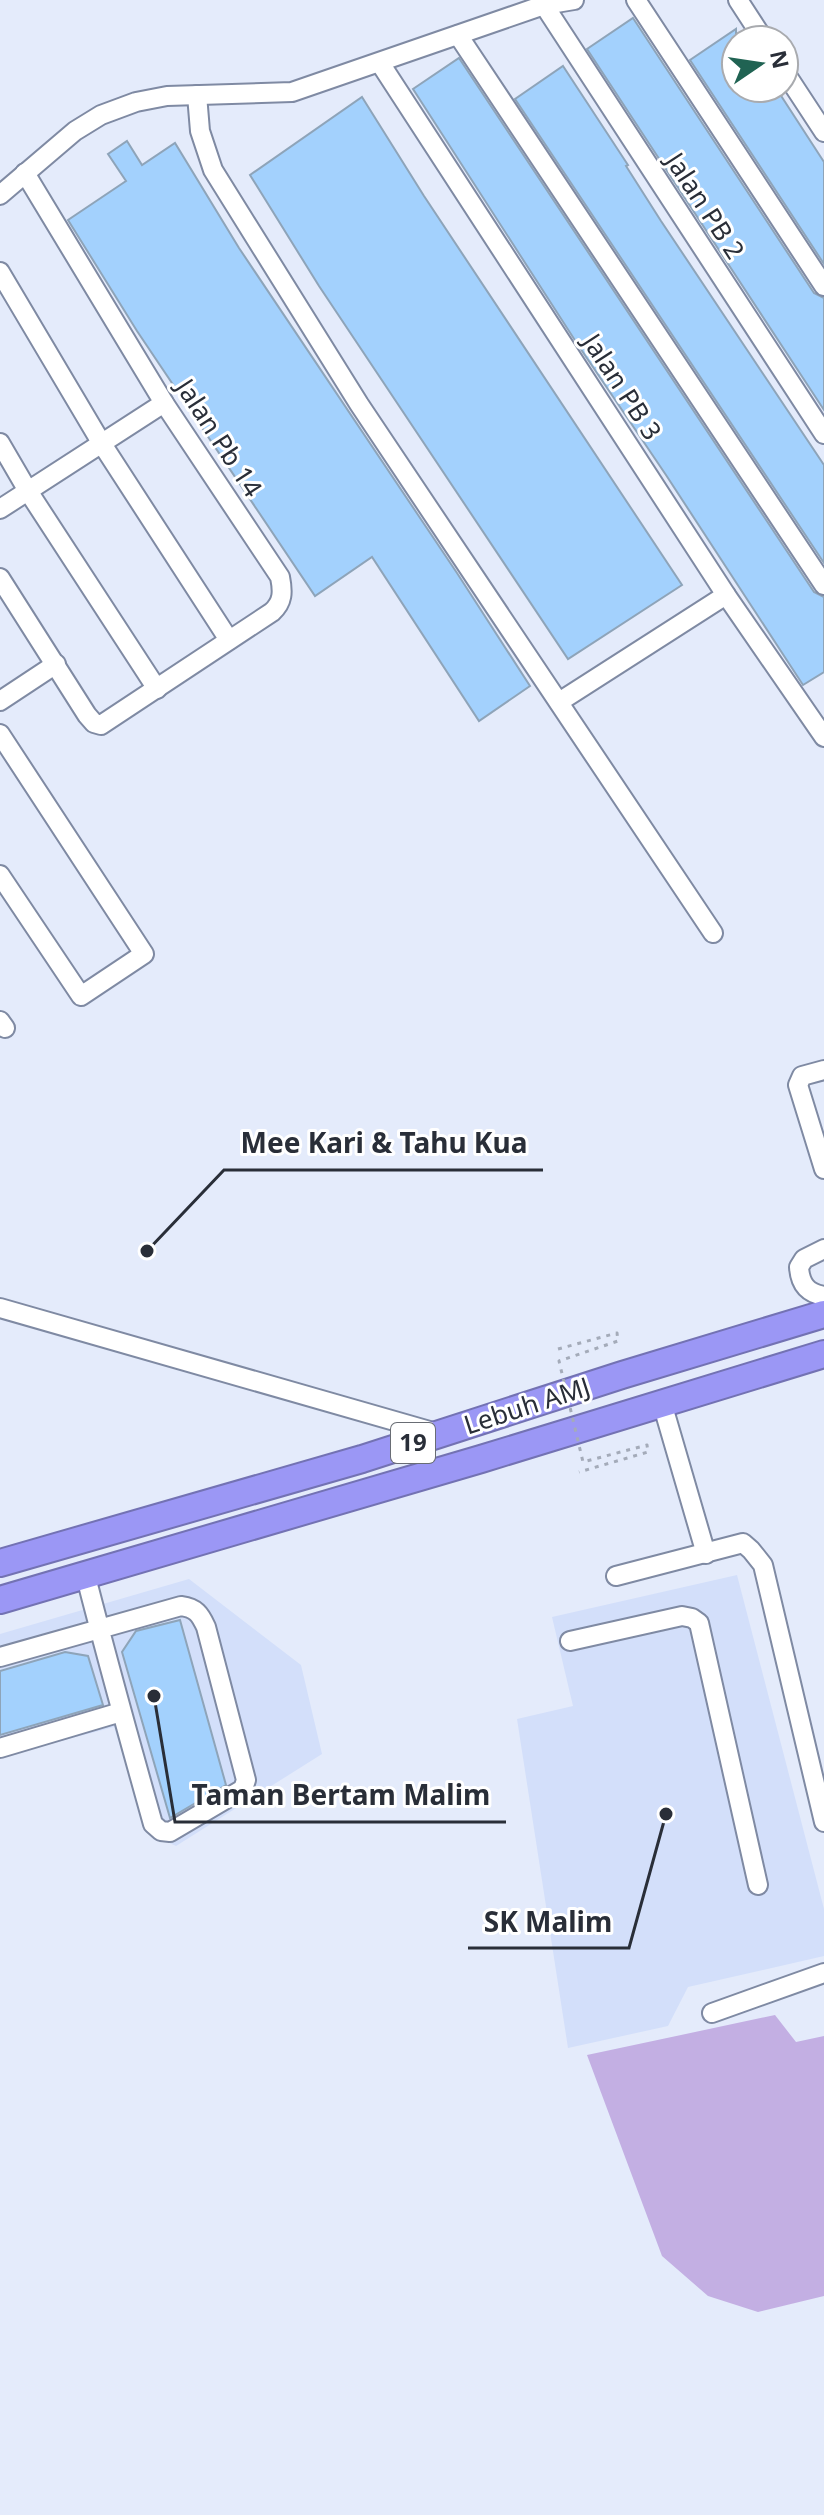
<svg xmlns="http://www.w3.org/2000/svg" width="824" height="2515" viewBox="0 0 824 2515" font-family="'Noto Sans',sans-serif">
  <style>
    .built { fill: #d3dffa }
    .green { fill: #c3afe3 }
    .building { fill: #a3d1fd; stroke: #8ea4b9; stroke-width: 2 }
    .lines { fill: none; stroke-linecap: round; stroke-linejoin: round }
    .minor-casing { stroke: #7f8aa3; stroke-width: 22 }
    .highway-casing { stroke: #7372b3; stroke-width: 30 }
    .minor { stroke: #fff; stroke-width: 18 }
    .highway { stroke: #9b97f5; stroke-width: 26 }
    .path-bridge { stroke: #a4abb9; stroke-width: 3; stroke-dasharray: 4 6; stroke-linecap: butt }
    .labels { text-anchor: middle; stroke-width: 6; stroke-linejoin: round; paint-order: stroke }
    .shield { fill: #fff; stroke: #696d74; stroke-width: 2 }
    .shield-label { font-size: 24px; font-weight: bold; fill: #292e38 }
    .street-label { font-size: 26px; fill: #292e38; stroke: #fff }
    .leader { fill: none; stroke: #292e38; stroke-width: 3 }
    .callout-dot { fill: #292e38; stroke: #fff; stroke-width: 3 }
    .callout-label { font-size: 28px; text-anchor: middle; font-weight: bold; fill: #292e38; stroke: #fff; stroke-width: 6; stroke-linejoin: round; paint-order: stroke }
  </style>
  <rect width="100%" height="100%" fill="#e4ebfb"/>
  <!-- built -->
  <g class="built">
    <path d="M737,1575L824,1909V1956L688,1987L668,2026L568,2048L517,1719L573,1706L552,1617Z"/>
    <path d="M189,1579L301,1665L322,1754L176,1846L147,1833L114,1727L0,1757V1634Z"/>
  </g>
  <!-- green -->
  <path class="green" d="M775,2015L796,2042L824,2036V2296L758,2312L708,2296L662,2256L587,2055Z"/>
  <!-- building -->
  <g class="building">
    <path d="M633,18L814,293L824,298V410L587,49Z"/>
    <path d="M736,29V88H776L824,162V264L690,60Z"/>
    <path d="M459,58L814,592L824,597V672L803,685L666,475L578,345L413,89Z"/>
    <path d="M563,66L628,165L626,166L661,221L824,465V563L515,99Z"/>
    <path d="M362,97L424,196L682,585L568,659L319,286L250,175Z"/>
    <path d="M127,141L142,165L175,143L239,248L457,573L530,686L479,721L372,557L315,596L137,331L68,220L126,181L108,154Z"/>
    <path d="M180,1620L226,1785L170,1818L122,1652L136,1631Z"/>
    <path d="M65,1652L88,1656L103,1705L0,1735V1671Z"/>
  </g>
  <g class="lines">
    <defs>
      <g id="minor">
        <path d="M636,0L824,286"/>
        <path d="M738,0L764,40"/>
        <path d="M544,5L824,434"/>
        <path d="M458,35L824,585"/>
        <path d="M380,63L726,595L824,737"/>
        <path d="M784,71L824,132"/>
        <path d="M197,95L200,131L213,170L359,404L713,933"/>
        <path d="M0,195L75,131L101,115L136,102L167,96L292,92L544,5L574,0"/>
        <path d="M0,272L102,444L229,640"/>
        <path d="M0,443L28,491L157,689"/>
        <path d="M0,509L164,403"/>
        <path d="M0,578L87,715L94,723L101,725L272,612C283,602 283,592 280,577L164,403L25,173"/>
        <path d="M0,701L56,664"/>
        <path d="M559,702L726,595"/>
        <path d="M0,734L144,954L81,996L0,875"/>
        <path d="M0,1021L5,1028"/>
        <path d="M824,1070L802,1076L798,1085L824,1169"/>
        <path d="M824,1249L804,1259L799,1267C800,1284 807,1293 824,1296"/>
        <path d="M0,1308L440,1434"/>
        <path d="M662,1403L706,1554"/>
        <path d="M616,1576L743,1543L751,1550L763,1565L824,1822"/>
        <path d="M570,1641L682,1616L692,1618L699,1623L758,1885"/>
        <path d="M0,1657L181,1606C196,1608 200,1614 206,1627L246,1780L243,1789L170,1832L161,1831L153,1824C130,1742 107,1659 86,1577"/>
        <path d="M0,1748L121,1712"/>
        <path d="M712,2013L824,1973"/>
      </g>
      <g id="highway">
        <path d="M0,1563L362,1459L622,1375L824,1314"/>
        <path d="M0,1600L481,1459L824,1354"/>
      </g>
    </defs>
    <!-- minor casing -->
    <use href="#minor" class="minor-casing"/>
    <!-- highway casing -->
    <use href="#highway" class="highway-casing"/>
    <!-- minor -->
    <use href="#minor" class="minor"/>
    <!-- highway -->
    <use href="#highway" class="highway"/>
    <!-- path-bridge -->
    <path class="path-bridge" d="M558,1349L617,1333L618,1341L559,1361L583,1462L647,1445L648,1452L579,1472"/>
  </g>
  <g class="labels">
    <!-- shield labels -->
    <rect class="shield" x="391" y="1423" width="44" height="40" rx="6"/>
    <g class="shield-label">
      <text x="413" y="1451">19</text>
    </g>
    <!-- street labels -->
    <g class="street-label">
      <text transform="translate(705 206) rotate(57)" y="9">Jalan PB 2</text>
      <text transform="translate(622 387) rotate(57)" y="9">Jalan PB 3</text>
      <text transform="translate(219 438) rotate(57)" y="9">Jalan Pb 14</text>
      <text transform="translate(527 1406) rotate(-18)" y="9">Lebuh AMJ</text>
    </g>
  </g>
  <!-- callouts -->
  <path class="leader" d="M147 1251L224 1170H543M154 1696L175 1822H506M666 1814L629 1948H468"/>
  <g class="callout-dot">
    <circle cx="147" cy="1251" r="8"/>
    <circle cx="154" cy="1696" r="8"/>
    <circle cx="666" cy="1814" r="8"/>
  </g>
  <g class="callout-label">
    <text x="384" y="1153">Mee Kari &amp; Tahu Kua</text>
    <text x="341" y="1805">Taman Bertam Malim</text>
    <text x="548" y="1932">SK Malim</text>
  </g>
  <!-- north arrow -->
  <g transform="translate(760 64) rotate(77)"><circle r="38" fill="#ffffff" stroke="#a9abaf" stroke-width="2"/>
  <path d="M0-6L14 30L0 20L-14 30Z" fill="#206353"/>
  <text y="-12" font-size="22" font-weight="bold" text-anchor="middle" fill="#292e38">N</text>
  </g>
</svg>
